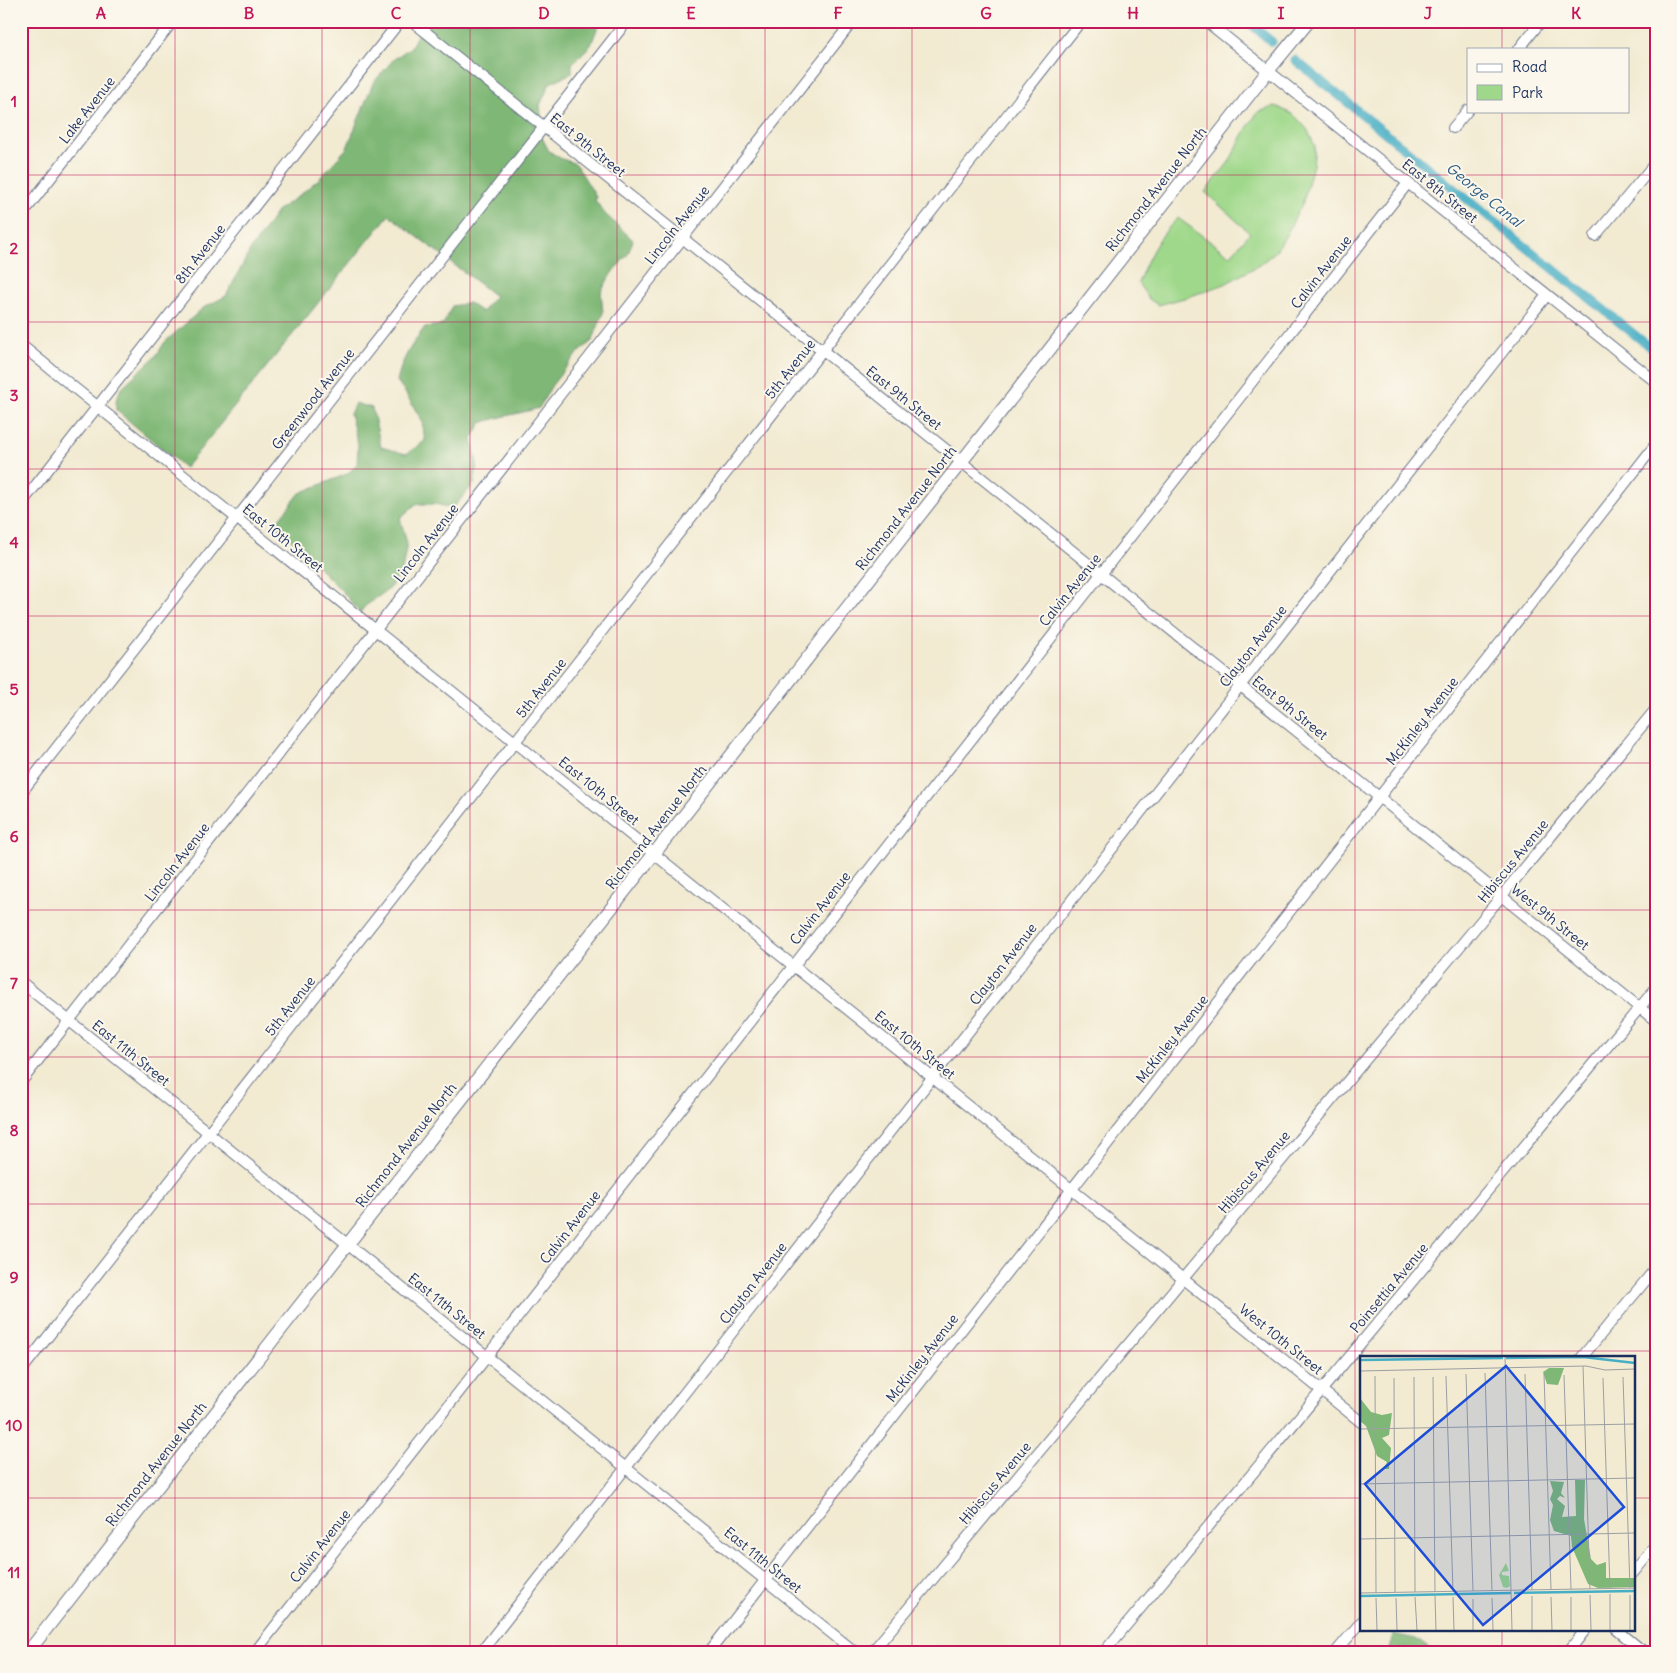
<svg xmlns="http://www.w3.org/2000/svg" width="1677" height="1673" viewBox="0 0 1677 1673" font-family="Delius,sans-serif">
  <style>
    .green { fill: #9fd88a; stroke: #5d8474 }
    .forest { fill: #7fb876; stroke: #4d746a }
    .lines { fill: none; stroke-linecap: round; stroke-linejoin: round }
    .canal { stroke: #46aec5; stroke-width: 9 }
    .minor-casing { stroke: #667086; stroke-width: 12 }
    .tertiary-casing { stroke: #667086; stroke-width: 14 }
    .minor { stroke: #fff; stroke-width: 10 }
    .tertiary { stroke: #fff; stroke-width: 12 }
    .grid { fill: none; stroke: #c2185b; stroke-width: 1; stroke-opacity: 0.55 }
    .labels { text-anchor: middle; stroke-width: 4; stroke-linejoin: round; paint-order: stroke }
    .street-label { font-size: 14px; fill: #1b2f5e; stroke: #fbf7ec }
    .water-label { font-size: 15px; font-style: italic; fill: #2a5b82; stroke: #fbf7ec }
    .inset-river { fill: none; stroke: #46aec5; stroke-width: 2.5 }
    .inset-road { fill: none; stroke: #9c9fa3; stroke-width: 1 }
    .view { fill: #1d4ed8; fill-opacity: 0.15; stroke: #1d4ed8; stroke-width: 2.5 }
    .inset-edge { fill: none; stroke: #1b2f5e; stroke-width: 2.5 }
    .neatline { fill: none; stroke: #c2185b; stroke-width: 2 }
    .grid-label { font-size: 16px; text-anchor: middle; font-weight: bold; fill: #c2185b }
  </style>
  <rect width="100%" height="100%" fill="#fbf7ec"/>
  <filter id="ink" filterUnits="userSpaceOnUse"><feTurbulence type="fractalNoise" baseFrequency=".02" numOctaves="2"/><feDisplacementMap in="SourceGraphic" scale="10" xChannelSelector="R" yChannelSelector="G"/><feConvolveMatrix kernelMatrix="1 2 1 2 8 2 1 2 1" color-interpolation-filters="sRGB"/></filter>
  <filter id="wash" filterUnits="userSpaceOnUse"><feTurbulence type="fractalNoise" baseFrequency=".0096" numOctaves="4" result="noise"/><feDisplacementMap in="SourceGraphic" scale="20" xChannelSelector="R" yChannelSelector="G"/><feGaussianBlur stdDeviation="1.12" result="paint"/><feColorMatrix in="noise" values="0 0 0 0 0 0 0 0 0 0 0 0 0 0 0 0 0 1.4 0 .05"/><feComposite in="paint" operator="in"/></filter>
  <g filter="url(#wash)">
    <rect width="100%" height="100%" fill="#f2ead1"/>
    <!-- green -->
    <path class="green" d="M1276,106L1294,115L1307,129L1315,146L1313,165L1303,202L1285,237L1275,252L1259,265L1225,284L1188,297L1158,305L1149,299L1138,283C1148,257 1158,237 1178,218L1230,256L1250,233L1205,192L1229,162L1247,128L1258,112Z"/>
    <!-- forest -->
    <g class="forest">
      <path d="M424,21H600L591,45L572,64V73L550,83L540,105L542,125L540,134L549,151L560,158L576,164L596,197L595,200L605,214L633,240L628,254L611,274L601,292L603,313L593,340L576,355L552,385L539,408C519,414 500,416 481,423L472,439L477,464L474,484L453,508L435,504H416L400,518L407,543L402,570L389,589L365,606L360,613L343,592L275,524L300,493L347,474L357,465L358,444L350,414L355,403L372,408L381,447L406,454L425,441L422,421L403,389L397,381C403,357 410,347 425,327L443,325L452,306L469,303L482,312L495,296L389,215L185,468L116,410V401L121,388L156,356L165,342L203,308L226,296L251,249L279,209L296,198L320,178L347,148L373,83L394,59L411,47Z"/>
      <path d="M1393,1634L1416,1639L1434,1652H1386L1389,1650Z"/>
    </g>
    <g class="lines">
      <!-- canal -->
      <g class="canal">
        <path d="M1247,21L1272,42"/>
        <path d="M1295,60L1656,352"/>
      </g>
    </g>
  </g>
  <g filter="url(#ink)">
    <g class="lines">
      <defs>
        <g id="minor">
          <path d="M412,21L1379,797L1656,1021"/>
          <path d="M1206,21L1656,382"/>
          <path d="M1519,49L1541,21"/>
          <path d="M1453,128L1468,110"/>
          <path d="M21,216L173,21"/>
          <path d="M1595,236L1656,162"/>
          <path d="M21,345L1361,1422"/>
          <path d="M21,504L400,21"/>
          <path d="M21,793L627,21"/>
          <path d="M21,982L855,1652"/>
          <path d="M21,1082L853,21"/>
          <path d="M1582,1357L1656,1268"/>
          <path d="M21,1371L1081,21"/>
          <path d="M1633,1573L1656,1545"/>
          <path d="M1616,1629L1644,1652"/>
          <path d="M255,1652L1408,183"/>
          <path d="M481,1652L1547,295"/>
          <path d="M709,1652L1656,444"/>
          <path d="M872,1652L1461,945L1656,709"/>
          <path d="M1104,1652L1656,988"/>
          <path d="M1336,1652L1361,1622"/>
          <path d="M1568,1652L1586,1629"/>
        </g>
        <path id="tertiary" d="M28,1652L1268,71L1309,21"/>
      </defs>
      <!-- minor casing -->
      <use href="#minor" class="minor-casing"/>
      <!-- tertiary casing -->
      <use href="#tertiary" class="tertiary-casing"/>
      <!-- minor -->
      <use href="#minor" class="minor"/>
      <!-- tertiary -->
      <use href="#tertiary" class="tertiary"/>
    </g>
  </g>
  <!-- grid -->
  <path class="grid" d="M175,21V1652M322,21V1652M470,21V1652M617,21V1652M765,21V1652M912,21V1652M1060,21V1652M1207,21V1652M1355,21V1652M1502,21V49M1502,111V1357M21,175H1656M21,322H1656M21,469H1656M21,616H1656M21,763H1656M21,910H1656M21,1057H1656M21,1204H1656M21,1351H1656M21,1498H1361M1633,1498H1656M1502,1629V1652"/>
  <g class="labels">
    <!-- street labels -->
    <g class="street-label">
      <text transform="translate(87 110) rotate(-52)" y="5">Lake Avenue</text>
      <text transform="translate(588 145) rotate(39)" y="5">East 9th Street</text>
      <text transform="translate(1156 189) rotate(-52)" y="5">Richmond Avenue North</text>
      <text transform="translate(1440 191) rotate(39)" y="5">East 8th Street</text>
      <text transform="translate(677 225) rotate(-52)" y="5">Lincoln Avenue</text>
      <text transform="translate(200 254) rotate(-52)" y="5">8th Avenue</text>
      <text transform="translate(1321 272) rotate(-52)" y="5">Calvin Avenue</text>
      <text transform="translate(790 369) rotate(-52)" y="5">5th Avenue</text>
      <text transform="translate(904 398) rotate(39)" y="5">East 9th Street</text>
      <text transform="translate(313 399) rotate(-52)" y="5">Greenwood Avenue</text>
      <text transform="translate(906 508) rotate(-52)" y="5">Richmond Avenue North</text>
      <text transform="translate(283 538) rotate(39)" y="5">East 10th Street</text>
      <text transform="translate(426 543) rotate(-52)" y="5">Lincoln Avenue</text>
      <text transform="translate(1070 590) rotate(-51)" y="5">Calvin Avenue</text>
      <text transform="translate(1253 646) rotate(-52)" y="5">Clayton Avenue</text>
      <text transform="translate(541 688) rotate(-52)" y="5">5th Avenue</text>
      <text transform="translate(1290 708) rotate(39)" y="5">East 9th Street</text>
      <text transform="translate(1422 721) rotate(-52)" y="5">McKinley Avenue</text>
      <text transform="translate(599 791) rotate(39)" y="5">East 10th Street</text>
      <text transform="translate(656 827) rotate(-52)" y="5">Richmond Avenue North</text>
      <text transform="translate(1513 861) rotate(-51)" y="5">Hibiscus Avenue</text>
      <text transform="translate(177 862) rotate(-52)" y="5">Lincoln Avenue</text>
      <text transform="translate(820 908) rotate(-52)" y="5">Calvin Avenue</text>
      <text transform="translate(1550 917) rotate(39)" y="5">West 9th Street</text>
      <text transform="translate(1003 964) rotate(-52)" y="5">Clayton Avenue</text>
      <text transform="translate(290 1006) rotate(-52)" y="5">5th Avenue</text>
      <text transform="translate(1172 1039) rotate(-52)" y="5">McKinley Avenue</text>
      <text transform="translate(915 1045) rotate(39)" y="5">East 10th Street</text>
      <text transform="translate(131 1053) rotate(39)" y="5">East 11th Street</text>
      <text transform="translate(406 1145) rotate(-52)" y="5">Richmond Avenue North</text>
      <text transform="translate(1254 1172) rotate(-50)" y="5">Hibiscus Avenue</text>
      <text transform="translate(570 1227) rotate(-52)" y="5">Calvin Avenue</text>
      <text transform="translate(753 1283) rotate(-52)" y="5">Clayton Avenue</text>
      <text transform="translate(1389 1288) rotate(-50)" y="5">Poinsettia Avenue</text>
      <text transform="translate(447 1306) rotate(39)" y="5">East 11th Street</text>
      <text transform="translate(1281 1339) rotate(39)" y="5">West 10th Street</text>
      <text transform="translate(922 1358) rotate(-52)" y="5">McKinley Avenue</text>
      <text transform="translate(156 1464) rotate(-52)" y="5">Richmond Avenue North</text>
      <text transform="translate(995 1483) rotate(-50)" y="5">Hibiscus Avenue</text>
      <text transform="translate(320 1546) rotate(-52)" y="5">Calvin Avenue</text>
      <text transform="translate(763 1560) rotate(39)" y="5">East 11th Street</text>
    </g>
    <!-- water labels -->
    <g class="water-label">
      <text transform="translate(1484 195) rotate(39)" y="5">George Canal</text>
    </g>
  </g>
  <!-- overview -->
  <g transform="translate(1360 1356)">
    <rect width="275" height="275" fill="#f2ead1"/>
    <path d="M146,207L149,215L142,216V219L149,220L150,230L147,232L143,231L139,219Z" fill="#9fd88a"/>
    <path d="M189,12H204L198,29L187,28L183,16ZM0,42L11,56L22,59L32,57L29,79L22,82L31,92L29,113H24L27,106L17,100L6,70L0,65ZM215,124H225L224,163L231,203L237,209L246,206V222H274L275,231L238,232L228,228L212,191L211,180L194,175L190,164L193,149L190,143L193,135L190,125L204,126L201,137L205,142L200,140L197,143L205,150L202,161L216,160Z" fill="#7fb876"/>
    <path class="inset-river" d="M146,2L223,1L275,7M0,4L143,2M154,237L275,235M0,240L151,237"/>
    <path class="inset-road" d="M145,1L152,274M223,10L230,233M0,15L226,10L245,14L275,13M125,17L132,235M106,18L113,235M165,18L172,234M184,18L191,233M204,19L211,233M15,20L16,237M86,20L93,235M54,21L55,236M73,21L75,236M263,21L270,232M34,22L35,236M243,22L250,232M0,73L275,68M0,128L275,122M0,183L275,177M0,237L275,232M250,238V274M230,239L231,274M270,239V274M75,240L76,274M172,240V274M55,241L57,274M93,241L94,274M191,241L192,274M211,241V274M16,242L17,274M36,242L37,274M132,242L133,274M113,243V274"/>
    <path class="view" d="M146,10L264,151L123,269L5,128Z"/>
    <rect width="275" height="275" class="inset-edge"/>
  </g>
  <!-- margin -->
  <rect width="1677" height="1673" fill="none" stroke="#fbf7ec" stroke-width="55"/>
  <!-- legend -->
  <rect x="1467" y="48" width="162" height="65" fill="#fbf7ec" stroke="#a1a7b3"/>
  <rect x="1477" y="64" width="25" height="8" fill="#ffffff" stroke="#a1a7b3"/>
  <text x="1512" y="72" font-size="15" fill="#1b2f5e">Road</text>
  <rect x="1477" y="85" width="25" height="15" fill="#9fd88a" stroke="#a1a7b3"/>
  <text x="1512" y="98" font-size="15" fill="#1b2f5e">Park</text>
  <rect x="28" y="28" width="1622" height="1618" class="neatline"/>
  <g class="grid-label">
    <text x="101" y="19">A</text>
    <text x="249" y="19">B</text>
    <text x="396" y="19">C</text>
    <text x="544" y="19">D</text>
    <text x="691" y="19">E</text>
    <text x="838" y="19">F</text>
    <text x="986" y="19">G</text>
    <text x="1133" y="19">H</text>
    <text x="1281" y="19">I</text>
    <text x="1428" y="19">J</text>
    <text x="1576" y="19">K</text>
    <text x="14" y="107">1</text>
    <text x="14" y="254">2</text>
    <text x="14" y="401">3</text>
    <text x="14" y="548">4</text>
    <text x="14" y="695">5</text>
    <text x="14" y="842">6</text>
    <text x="14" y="989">7</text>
    <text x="14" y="1136">8</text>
    <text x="14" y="1283">9</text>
    <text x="14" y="1431">10</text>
    <text x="14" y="1578">11</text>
  </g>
</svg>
